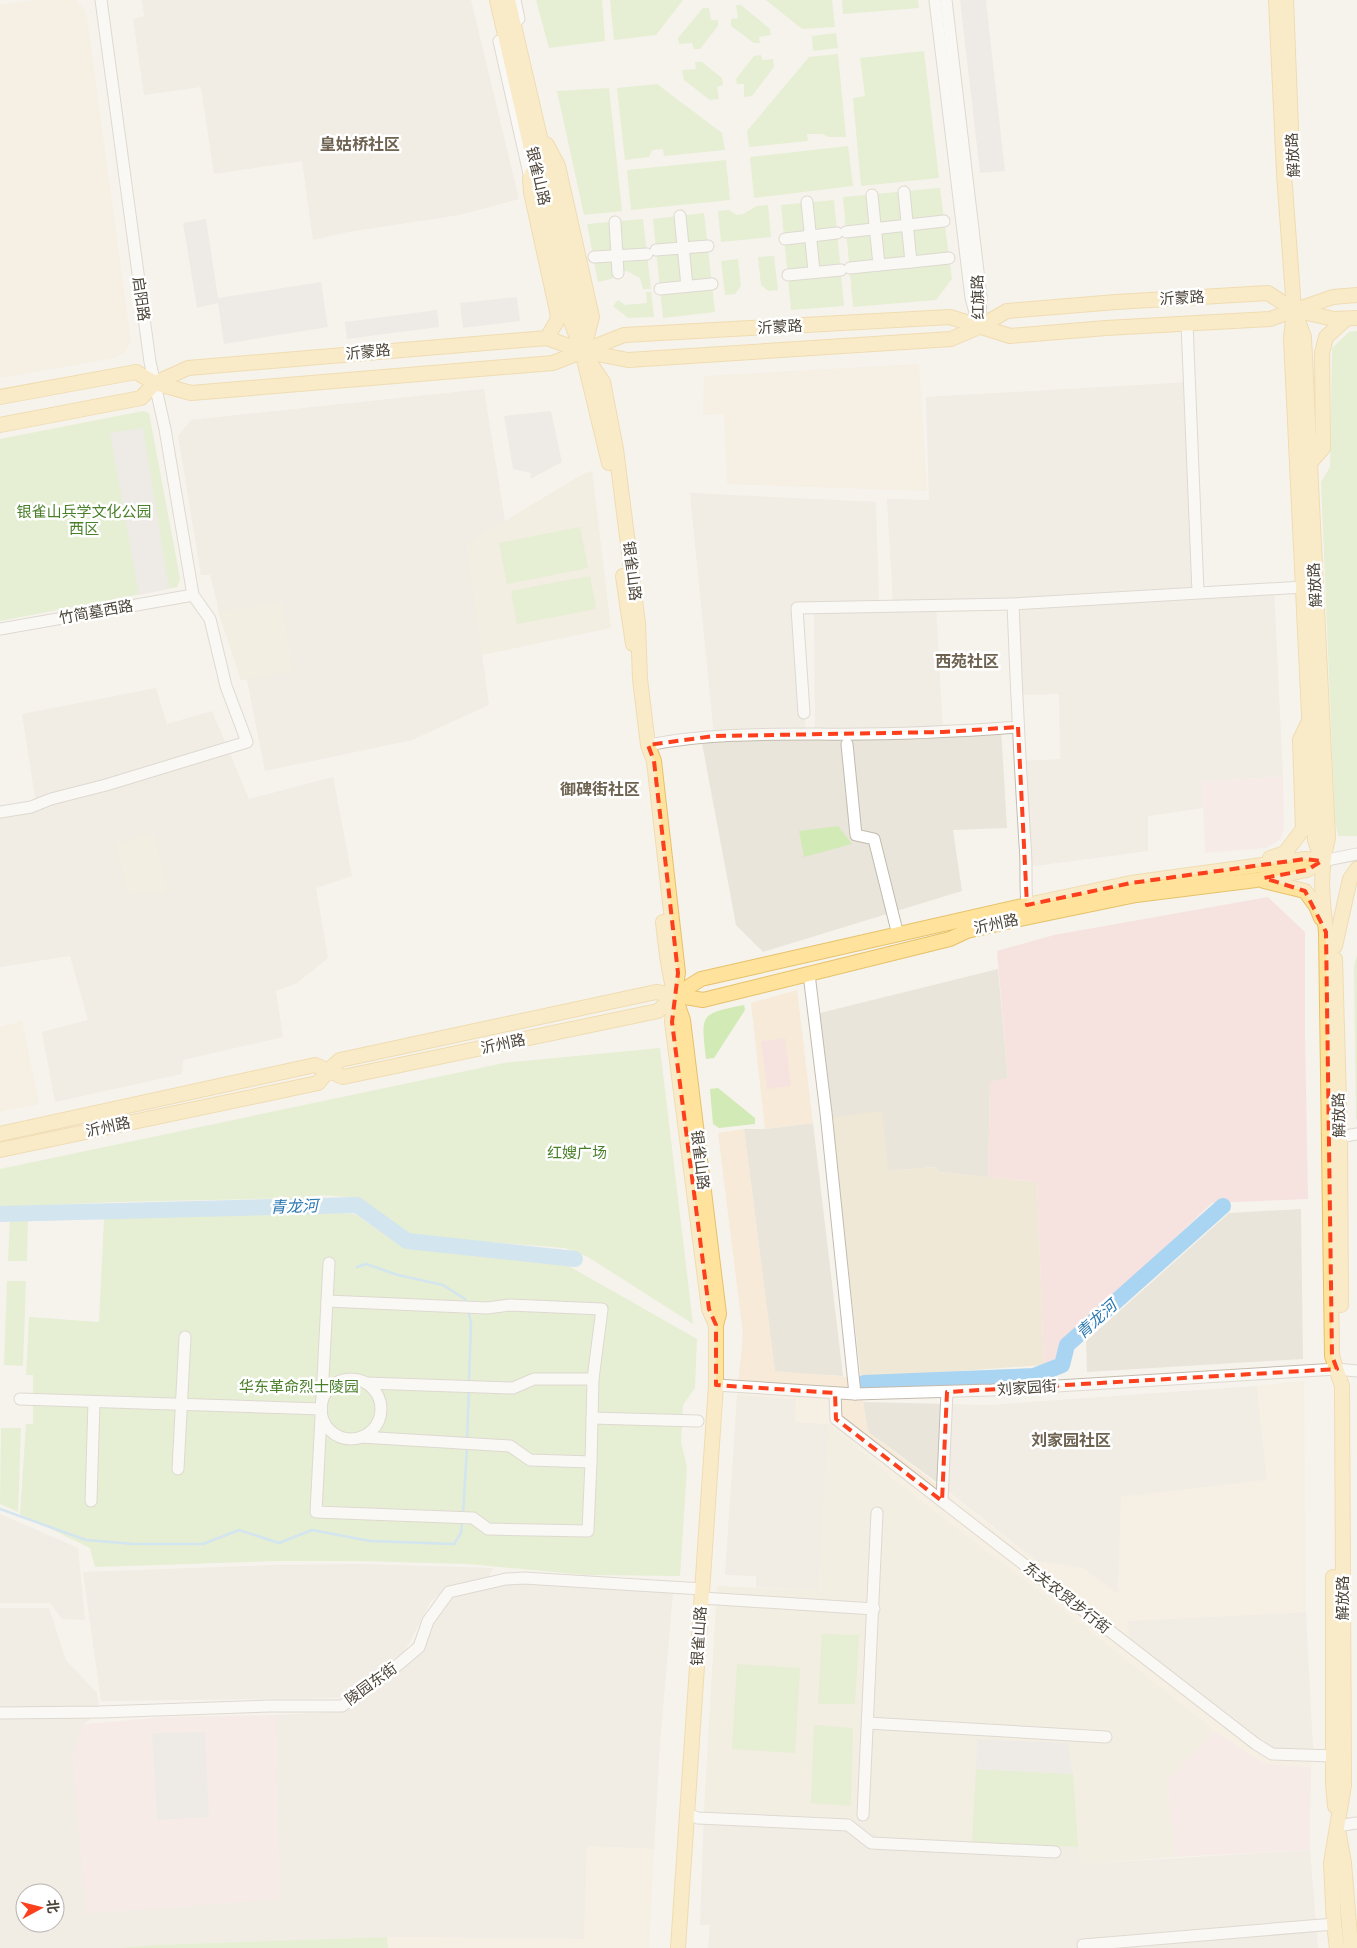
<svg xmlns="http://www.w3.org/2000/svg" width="1357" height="1948" viewBox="0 0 1357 1948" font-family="Lato,'Noto Sans SC',sans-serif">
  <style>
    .residential { fill: #eae5da; fill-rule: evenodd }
    .commercial { fill: #f7ead8 }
    .education { fill: #efe8d6 }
    .medical { fill: #f6e3e0 }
    .green { fill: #d2eab5 }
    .parking { fill: #e5e3e0 }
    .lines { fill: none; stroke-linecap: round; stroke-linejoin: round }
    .stream { stroke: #a9d4f2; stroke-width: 2.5 }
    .river { stroke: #a9d4f2; stroke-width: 16 }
    .minor-casing { stroke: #c2bbae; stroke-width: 13 }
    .major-casing { stroke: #e6c16a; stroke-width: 16 }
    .minor { stroke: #fff; stroke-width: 11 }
    .major { stroke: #ffe39c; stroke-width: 14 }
    .marked { fill: none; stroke: #fc3f1d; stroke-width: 4; stroke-dasharray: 10 6; stroke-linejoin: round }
    .labels { text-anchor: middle; stroke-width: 5; stroke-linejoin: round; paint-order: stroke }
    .street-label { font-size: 15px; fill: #4b4439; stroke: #fff }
    .park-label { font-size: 15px; fill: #4a7f2a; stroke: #fff }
    .neighbourhood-label { font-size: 16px; font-weight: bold; fill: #6e6250; stroke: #fff }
    .water-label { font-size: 16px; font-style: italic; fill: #2e7ab2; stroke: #fff }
  </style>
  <rect width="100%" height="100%" fill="#f6f3ec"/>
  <!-- residential -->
  <g class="residential">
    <path d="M142,0H471L519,199L459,215L348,232L313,240L302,161L214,174L201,87L144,95L133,19L144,16Z"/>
    <path d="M1190,382L1198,591L1274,588L1283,777L1202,781L1203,808L1148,816V851L1027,867L1020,761L1060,759L1059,694L1017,695L1013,604L936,605L943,732L1001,728L1007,828L953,830L962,891L763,952L736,925L701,738L815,734L814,608H797L806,733L714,736L690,493L876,502L879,606L893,605L887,499L929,500L926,397Z"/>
    <path d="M484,389L505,521L467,544L489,705L412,740L265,771L247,680H241L218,611L217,602L210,575H201L178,436L191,420Z"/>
    <path d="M156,688L167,724L212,711L249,799L333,777L352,876L316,888L328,958L297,983L276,991L283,1037L183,1060L182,1074L55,1102L42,1032L88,1020L70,956L0,967V818L37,810L22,714Z"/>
    <path d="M998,969L1008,1079L990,1082L988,1177L938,1172L935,1167L888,1171L831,1118L820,1013Z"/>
    <path d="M813,1123L843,1376L775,1372L744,1129H765Z"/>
    <path d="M1301,1209L1303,1359L1087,1372L1086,1341L1229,1213Z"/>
    <path d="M1257,1386L1267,1480L1121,1497L1118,1595L1083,1568L1037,1561L931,1478L868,1432L863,1402L989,1405Z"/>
    <path d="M737,1395L796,1399L795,1422L829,1424L818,1590L756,1587V1576L725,1575Z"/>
    <path d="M0,1514L78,1548L85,1620L62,1619L50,1603H0Z"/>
    <path d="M358,1564L493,1568L488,1580L450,1586L431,1601L405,1651L338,1698L101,1701L83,1572L274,1565Z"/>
    <path d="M503,1582L673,1593L660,1743L654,1849L587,1846L584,1939L387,1937L155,1945L117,1948H0V1608H49L66,1660L97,1693L100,1712L84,1724L279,1899L276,1715L337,1712L425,1646L440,1609L451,1597ZM25,1893H55V1923H25Z"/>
    <path d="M1306,1612L1313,1749H1275L1130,1639L1127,1621Z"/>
    <path d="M704,1811L857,1820L869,1825L878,1837L1078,1847L1081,1864L1310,1850L1318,1948H708L710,1925H700Z"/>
  </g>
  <!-- commercial -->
  <g class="commercial">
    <path d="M36,0H75L86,11L131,342L124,353L114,358L0,378V5Z"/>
    <path d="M919,364L927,491L727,484L724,414L703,415L704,376Z"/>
    <path d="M797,990L813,1123L765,1129L751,1003Z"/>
    <path d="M22,1021L39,1104L0,1112V1027Z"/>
    <path d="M744,1129L775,1371L861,1378L863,1402L868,1432L1037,1561L1083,1568L1118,1594L1121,1497L1267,1480L1257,1386L1304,1381L1306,1612L1127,1621L1130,1639L1275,1749H1313L1311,1767L1264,1764L1215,1731L1060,1607L911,1493L829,1424L795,1422L796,1399L737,1395L743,1334L718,1133Z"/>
    <path d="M587,1846L654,1849L649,1948H388L387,1937L584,1939Z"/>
  </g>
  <!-- education -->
  <g class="education">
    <path d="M592,471L611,628L482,655L467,544L556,490L583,474Z"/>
    <path d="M283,603L292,671L241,680L218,611Z"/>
    <path d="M154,833L168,887L162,893L128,894L115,845Z"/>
    <path d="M882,1111L888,1171L935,1167L938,1172L1037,1182L1044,1365L861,1378L831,1118Z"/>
    <path d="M829,1424L911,1493L1060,1607L1215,1731L1167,1781L1175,1857L1081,1864L1078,1847L878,1837L869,1825L857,1820L704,1811L717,1586L818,1590Z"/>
  </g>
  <!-- medical -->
  <g class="medical">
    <path d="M1283,777L1284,829L1280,840L1266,848L1205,853L1202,781Z"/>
    <path d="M1268,897L1305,932V1034L1308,1199L1212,1203L1063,1344L1058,1357L1044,1365L1037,1182L988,1177L990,1082L1008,1078L997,951L1054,935Z"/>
    <path d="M785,1038L791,1086L767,1089L761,1041Z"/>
    <path d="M276,1715L279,1899L86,1914L72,1755L84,1724L162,1717Z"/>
    <path d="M1215,1731L1264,1764L1311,1767L1310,1850L1175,1857L1167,1781Z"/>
  </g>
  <!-- green -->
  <g class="green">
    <path d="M536,0H602L605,41L549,48Z"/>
    <path d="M610,0H683L656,35L614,40Z"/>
    <path d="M766,0H832L835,27L802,29Z"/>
    <path d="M842,0H918L919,8L843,14Z"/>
    <path d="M736,5H741L770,29L771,35L759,37L760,43H754L731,26V19L738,18Z"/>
    <path d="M703,8H709L711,20H718V26L700,49H694L692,43L679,44L678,38Z"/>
    <path d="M836,33L838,48L813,51L812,36Z"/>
    <path d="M924,51L939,178L861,186L853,98L865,96L860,58Z"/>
    <path d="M838,54L846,137H829L822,134H807L808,141L749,147L747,131L809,57Z"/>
    <path d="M761,55L762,60L773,59L774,67L752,96L744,97V84H737L736,79L754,56Z"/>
    <path d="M695,62H702L722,78L723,85L717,87L719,99L710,100L684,80L682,70L696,69Z"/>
    <path d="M657,84L722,133L725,150L664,156L663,149L652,150L649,157L625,160L617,88Z"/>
    <path d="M609,88L622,211L584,215L557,91Z"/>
    <path d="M848,146L853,186L754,198L750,157Z"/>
    <path d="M726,160L730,200L631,210L627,170Z"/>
    <path d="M940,188L952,279L936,300L853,307L843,197Z"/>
    <path d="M834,200L844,306L791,310L781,205Z"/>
    <path d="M768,205L771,237L721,242L718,211L729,210L737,215L743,214L757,206Z"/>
    <path d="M704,213L715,312L663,318L653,219Z"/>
    <path d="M643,219L651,289H643L640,278L627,271L618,273L611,279L598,282L587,224Z"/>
    <path d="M774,256L778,290L768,291L761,285L758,257Z"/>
    <path d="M738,259L741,286L735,294L725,295L721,261Z"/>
    <path d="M646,292H651L654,317L628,318L613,306L618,300L625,305L647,303Z"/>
    <path d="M1357,331V836H1338L1335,820L1321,482L1330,467L1332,348L1349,332Z"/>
    <path d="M143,411L149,413L180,578L177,587L0,621V439Z"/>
    <path d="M580,527L588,568L507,584L499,543Z"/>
    <path d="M590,576L596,609L517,624L511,591Z"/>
    <path d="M838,826L852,844L804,857L799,831Z"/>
    <path d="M1357,955V1120L1356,1119L1354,966Z"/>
    <path d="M744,1005L745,1010L714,1058L706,1059C701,1014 699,1014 744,1005Z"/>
    <path d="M660,1048L693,1324L588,1257L565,1248L409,1236L360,1198L320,1195L305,1198L119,1202L0,1207V1169L504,1063Z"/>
    <path d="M718,1088L755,1118V1124L719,1128L713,1124L710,1089Z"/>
    <path d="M320,1212L355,1214L404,1248L567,1265L697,1339L695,1388L683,1405L681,1442L687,1467L680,1576L586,1575L468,1564L357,1561H278L95,1567L90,1548L20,1514L26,1424H33V1375H26L29,1317L99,1322L104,1219Z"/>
    <path d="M10,1218H28L27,1261H8Z"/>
    <path d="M7,1281H26L23,1366L4,1365Z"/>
    <path d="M1,1428H21L18,1512L0,1504Z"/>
    <path d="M822,1634L859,1635L855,1704H818Z"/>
    <path d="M737,1664L800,1668L795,1753L732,1749Z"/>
    <path d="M814,1725L853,1728L851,1806L811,1803Z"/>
    <path d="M976,1769L1073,1774L1078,1847L972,1842Z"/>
    <path d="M387,1937L388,1948H117L155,1945Z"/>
  </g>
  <!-- parking -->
  <g class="parking">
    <path d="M960,0H986L1005,171L980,173Z"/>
    <path d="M206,219L218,298L321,282L328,327L224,344L218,303L197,308L183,223Z"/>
    <path d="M517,297L520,321L463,328L460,303Z"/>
    <path d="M437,310L439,327L347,339L345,322Z"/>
    <path d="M551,411L562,462L530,479L531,473L513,469L504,416Z"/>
    <path d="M143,428L169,589L139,595L110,433Z"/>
    <path d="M205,1732L209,1817L157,1820L152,1733Z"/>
    <path d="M977,1739L1068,1743L1073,1774L976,1769Z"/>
  </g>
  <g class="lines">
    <!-- stream -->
    <g class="stream">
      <path d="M357,1267L366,1264L398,1275L443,1285L465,1299L466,1303"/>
      <path d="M468,1310L471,1323L469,1382"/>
      <path d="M467,1439L469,1390"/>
      <path d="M0,1509L86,1540L134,1544H203L239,1530L279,1543L312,1530L370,1541L454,1544L461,1533L462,1522"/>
      <path d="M463,1514L467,1447"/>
    </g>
    <!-- river -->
    <g class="river">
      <path d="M0,1214L357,1205L407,1241L575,1259"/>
      <path d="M864,1383L1034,1376L1062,1365L1067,1345L1223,1206"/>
    </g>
    <defs>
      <g id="minor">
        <path d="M515,0L519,19"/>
        <path d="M935,0L971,298L979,327"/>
        <path d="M946,0L981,297L980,318"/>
        <path d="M499,41L530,178"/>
        <path d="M904,192L911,262L949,258"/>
        <path d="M807,202L814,271"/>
        <path d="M680,216L687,286"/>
        <path d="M615,222L618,273"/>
        <path d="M846,232L944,221"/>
        <path d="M785,239L837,233"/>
        <path d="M656,250L708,246"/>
        <path d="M594,257L647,254"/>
        <path d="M879,265L911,262"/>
        <path d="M850,268L879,265L872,195"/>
        <path d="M788,275L841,270"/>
        <path d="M660,289L712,284"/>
        <path d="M1187,323L1198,592"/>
        <path d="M0,629L193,595"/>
        <path d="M804,713L797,608L1013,604"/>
        <path d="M847,744L856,835L874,839L898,935"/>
        <path d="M648,745C703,734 761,734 818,734C885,735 951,732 1018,727"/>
        <path d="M0,812L31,807L51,799L106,785L247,742L226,686L210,619L193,595L165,429L150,362L101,0"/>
        <path d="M1322,861L1357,854"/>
        <path d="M1027,905C1025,885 1027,865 1025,844C1020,764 1016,684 1013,604L1303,587"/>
        <path d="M809,974L826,1113L855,1394"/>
        <path d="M1340,1137L1357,1134"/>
        <path d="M329,1263L316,1512L473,1518L488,1529L588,1531L591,1462"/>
        <path d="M327,1301L487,1308L510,1305L602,1309L593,1379"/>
        <circle cx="351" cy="1409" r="30"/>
        <path d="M716,1385L855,1394L992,1390L1337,1369L1357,1371"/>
        <path d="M835,1393L836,1419L1256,1744L1272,1754L1334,1756"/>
        <path d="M20,1399L321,1409"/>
        <path d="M592,1418L698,1421"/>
        <path d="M361,1437L510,1446L530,1460L591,1462L593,1379H534L513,1388L367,1383"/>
        <path d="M178,1469L185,1337"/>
        <path d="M91,1501L94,1402"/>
        <path d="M942,1501L947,1392"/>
        <path d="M702,1598L874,1609"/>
        <path d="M0,1713L100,1712L270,1706H342L399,1664L419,1647L428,1621L449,1592L506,1579L524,1578L702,1589"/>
        <path d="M868,1723L1106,1737"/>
        <path d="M687,1814L698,1818L848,1825L871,1843L1055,1852"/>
        <path d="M863,1815L877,1513"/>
        <path d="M1337,1826L1357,1823"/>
        <path d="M1083,1945L1334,1924"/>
      </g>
      <g id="major">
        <path d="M497,0L570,319L582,351L609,463"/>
        <path d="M508,0L582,318V351L603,382L616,449L638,624L640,679L648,745L654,761L678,973L674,996L672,1022L709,1309L716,1325"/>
        <path d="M1276,0L1284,173L1294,310L1304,337L1328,838C1319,874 1322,895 1326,932L1332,1356L1342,1386L1344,1785L1331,1863L1334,1924L1337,1948"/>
        <path d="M1286,0L1291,129"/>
        <path d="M547,145L558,166L592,317L587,336"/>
        <path d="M534,169L530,178L531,192L557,311L558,319L547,338"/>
        <path d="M1294,312L1291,338L1315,840L1322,861"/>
        <path d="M0,397L136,372L155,383L191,393L553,363L624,335L950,317L1010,336L1106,328L1270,319L1333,297L1357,295"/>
        <path d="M0,425L141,398L155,383L188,368L547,338L582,351L628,360L951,339L979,327L1007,311L1116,302L1268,293L1294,310L1334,319L1357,318"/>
        <path d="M1309,464L1323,448L1322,353L1326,337L1346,319"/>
        <path d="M623,576L633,644"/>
        <path d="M1270,858L1285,853L1303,829L1300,740L1309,721"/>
        <path d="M1264,881L1305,891L1316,906L1321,918"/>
        <path d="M663,922C667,958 670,985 683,1020L719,1314L716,1325V1385L678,1948"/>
        <path d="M1335,946L1350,879L1357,869"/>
        <path d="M1335,959L1340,1137L1341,1305"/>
        <path d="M0,1134L315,1065L343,1077L658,1011L674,996L701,979L1027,905L1131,883L1305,859L1322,861"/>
        <path d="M0,1150L318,1083L328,1071L340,1060L656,992L703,1000L950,939L967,931L1015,920L1136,895L1256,880L1307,870L1322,861"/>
        <path d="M1333,1577V1783L1335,1806"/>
        <path d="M1339,1835L1344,1863L1351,1948"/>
      </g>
    </defs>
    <!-- minor casing -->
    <use href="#minor" class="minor-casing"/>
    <!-- major casing -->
    <use href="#major" class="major-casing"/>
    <!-- minor -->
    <use href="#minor" class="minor"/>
    <!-- major -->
    <use href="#major" class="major"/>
  </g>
  <!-- marked area -->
  <path d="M0 0H1357V1948H0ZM1018,727L1027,905L1131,883L1305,859L1322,861L1307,870L1264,878L1305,891L1326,932L1332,1356L1337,1369L947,1392L942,1501L836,1419L835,1393L716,1385V1325L709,1309L672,1022L678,973L654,761L648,745L714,736L943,732Z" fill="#f6f3ec" fill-opacity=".55" fill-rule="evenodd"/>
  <path class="marked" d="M1018,727L1027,905L1131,883L1305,859L1322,861L1307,870L1264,878L1305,891L1326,932L1332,1356L1337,1369L947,1392L942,1501L836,1419L835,1393L716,1385V1325L709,1309L672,1022L678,973L654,761L648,745L714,736L943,732Z"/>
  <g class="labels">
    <!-- street labels -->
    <g class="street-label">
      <text transform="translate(1293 155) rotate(-93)" y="5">解放路</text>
      <text transform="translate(538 176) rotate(77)" y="5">银雀山路</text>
      <text transform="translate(978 297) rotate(-91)" y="5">红旗路</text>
      <text transform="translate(1182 298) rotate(-3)" y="5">沂蒙路</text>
      <text transform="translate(141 299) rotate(82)" y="5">启阳路</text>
      <text transform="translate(780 327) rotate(-3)" y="5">沂蒙路</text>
      <text transform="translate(368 352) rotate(-6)" y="5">沂蒙路</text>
      <text transform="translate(632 571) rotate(83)" y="5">银雀山路</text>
      <text transform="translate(1315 585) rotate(-93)" y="5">解放路</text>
      <text transform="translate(96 612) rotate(-10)" y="5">竹简墓西路</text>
      <text transform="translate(996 924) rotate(-12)" y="5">沂州路</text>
      <text transform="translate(503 1044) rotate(-12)" y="5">沂州路</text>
      <text transform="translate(1339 1115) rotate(-91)" y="5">解放路</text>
      <text transform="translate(108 1127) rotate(-12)" y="5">沂州路</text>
      <text transform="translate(700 1160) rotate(83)" y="5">银雀山路</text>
      <text transform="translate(1027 1388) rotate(-4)" y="5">刘家园街</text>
      <text transform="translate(1067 1598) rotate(38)" y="5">东关农贸步行街</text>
      <text transform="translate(1343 1598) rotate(-90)" y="5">解放路</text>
      <text transform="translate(699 1636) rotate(-86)" y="5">银雀山路</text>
      <text transform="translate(371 1684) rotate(-36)" y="5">陵园东街</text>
    </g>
    <!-- park labels -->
    <g class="park-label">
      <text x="84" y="517">银雀山兵学文化公园<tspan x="84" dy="17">西区</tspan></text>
      <text x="577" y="1158">红嫂广场</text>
      <text x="299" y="1392">华东革命烈士陵园</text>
    </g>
    <!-- neighbourhood labels -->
    <g class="neighbourhood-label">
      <text x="360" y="150">皇姑桥社区</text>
      <text x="967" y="667">西苑社区</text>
      <text x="600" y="795">御碑街社区</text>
      <text x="1071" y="1446">刘家园社区</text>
    </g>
    <!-- water labels -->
    <g class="water-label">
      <text transform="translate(294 1206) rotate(-2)" y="6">青龙河</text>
      <text transform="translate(1096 1319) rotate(-42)" y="6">青龙河</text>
    </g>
  </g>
  <!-- north arrow -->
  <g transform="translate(40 1908) rotate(83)"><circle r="24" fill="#ffffff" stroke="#b7b4b0"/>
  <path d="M0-4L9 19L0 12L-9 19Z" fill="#fc3f1d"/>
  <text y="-8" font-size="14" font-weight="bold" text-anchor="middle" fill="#4b4439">北</text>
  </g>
</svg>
